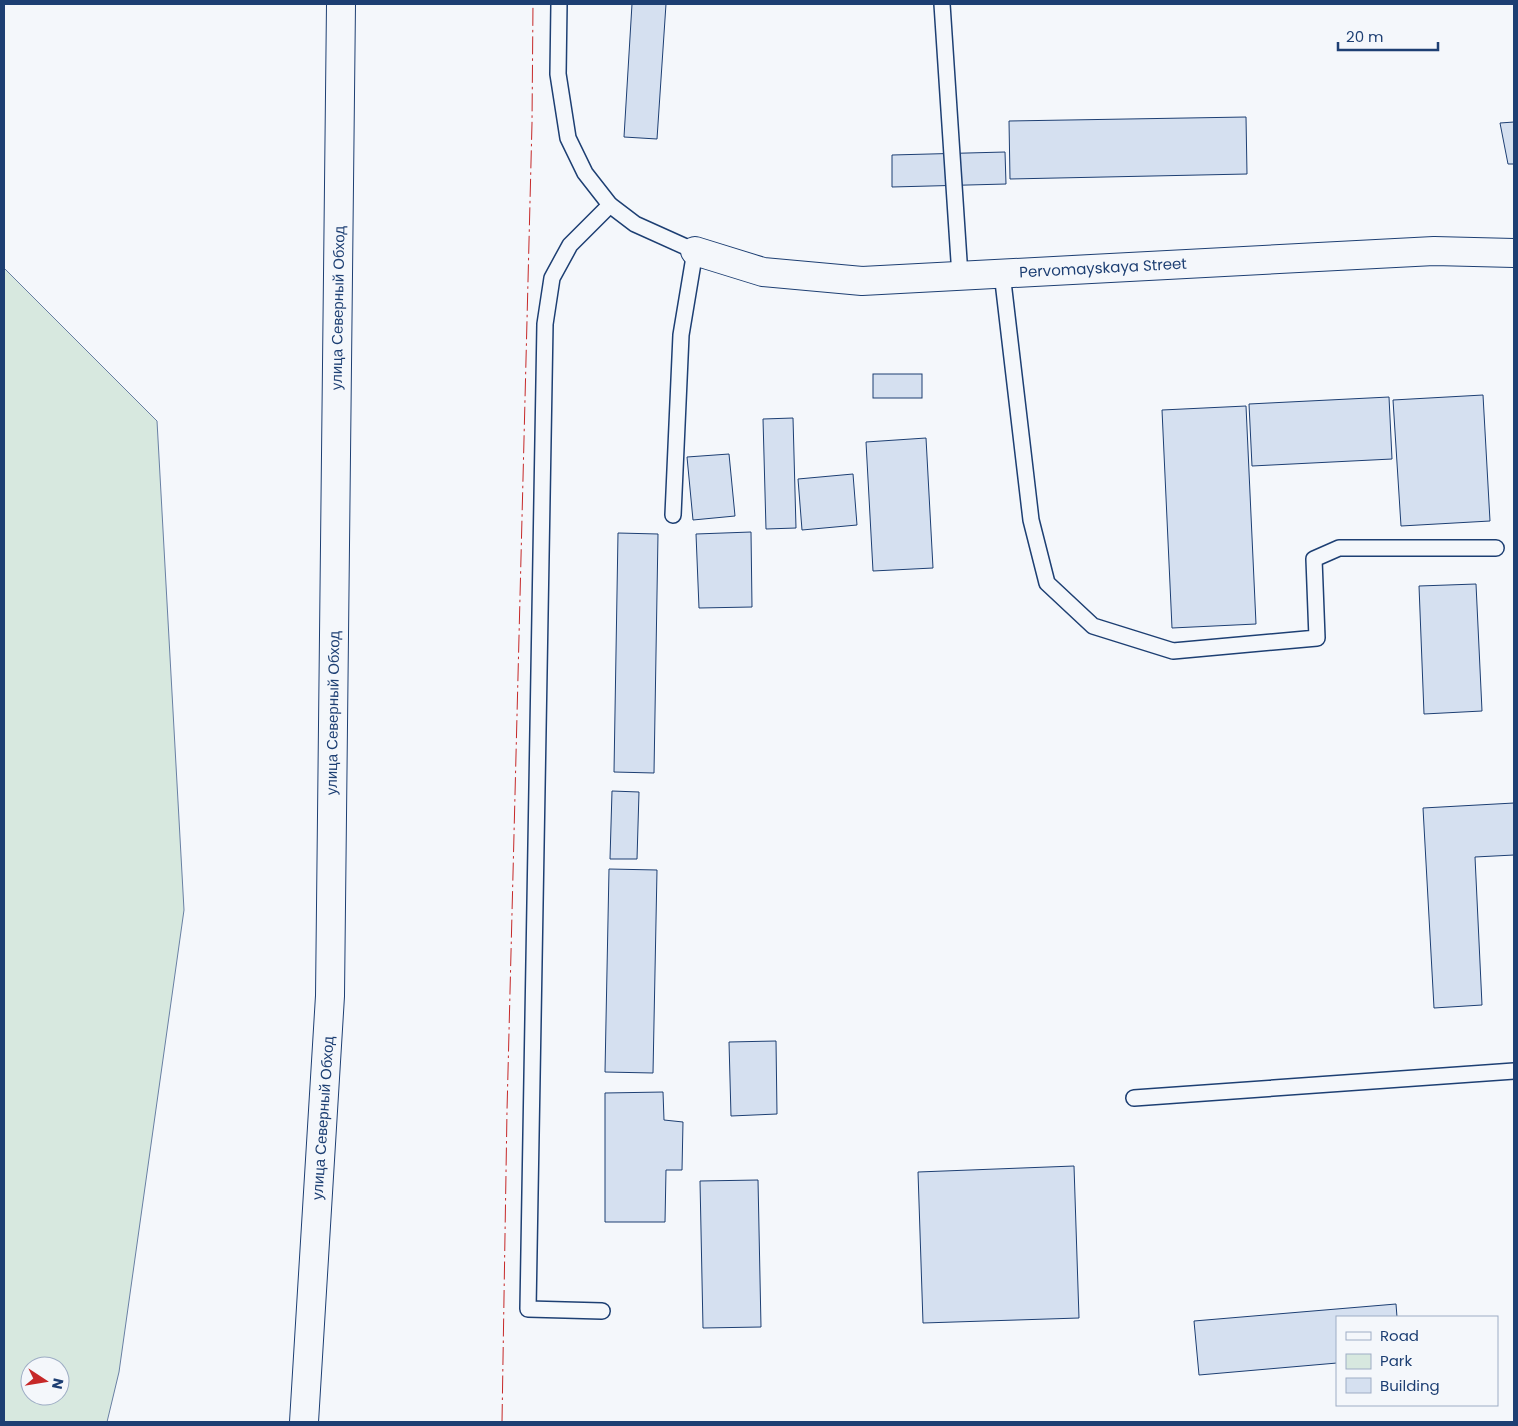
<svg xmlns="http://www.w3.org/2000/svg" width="1518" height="1426" viewBox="0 0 1518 1426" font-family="Poppins,sans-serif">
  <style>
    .green { fill: #d7e8df; stroke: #687fa3; fill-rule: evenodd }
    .building { fill: #d5e0f0; stroke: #1d3f73 }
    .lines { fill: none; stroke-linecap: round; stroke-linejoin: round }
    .lane-casing { stroke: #1d3f73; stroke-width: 18 }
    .street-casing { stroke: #1d3f73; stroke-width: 30 }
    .highway-casing { stroke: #1d3f73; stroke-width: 30 }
    .lane { stroke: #f4f7fb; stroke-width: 15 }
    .street { stroke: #f4f7fb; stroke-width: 28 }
    .highway { stroke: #f4f7fb; stroke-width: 28 }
    .power { stroke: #c62828; stroke-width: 1; stroke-dasharray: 18 4 2.5 4; stroke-linecap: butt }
    .labels { text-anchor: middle; stroke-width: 4; stroke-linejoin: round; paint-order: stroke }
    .street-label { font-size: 15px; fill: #1d3f73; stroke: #f4f7fb }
  </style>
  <rect width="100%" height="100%" fill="#f4f7fb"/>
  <!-- green -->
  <path class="green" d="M4,268L157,421L184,910L119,1372L107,1422H4ZM30,1366H60V1396H30Z"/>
  <!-- building -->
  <g class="building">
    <path d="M632,4H666L657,139L624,137Z"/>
    <path d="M1246,117L1247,174L1010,179L1009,121Z"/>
    <path d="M1514,122V164H1508L1500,123Z"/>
    <path d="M1005,152L1006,184L892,187V155Z"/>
    <rect x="873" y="374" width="49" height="24"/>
    <path d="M1483,395L1490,521L1401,526L1393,400Z"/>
    <path d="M1389,397L1392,459L1252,466L1249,404Z"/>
    <path d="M1246,406L1256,624L1172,628L1162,410Z"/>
    <path d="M793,418L796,528L766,529L763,419Z"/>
    <path d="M926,438L933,568L873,571L866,442Z"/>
    <path d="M729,454L735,516L693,520L687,457Z"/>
    <path d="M853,474L857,525L802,530L798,479Z"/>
    <path d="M751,532L752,607L699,608L696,534Z"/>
    <path d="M618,533L658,534L654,773L614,772Z"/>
    <path d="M1476,584L1482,711L1424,714L1419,586Z"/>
    <path d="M612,791L639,792L637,859H610Z"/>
    <path d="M1514,803V855L1475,857L1482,1005L1434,1008L1423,808Z"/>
    <path d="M609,869L657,870L653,1073L605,1072Z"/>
    <path d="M776,1041L777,1114L731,1116L729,1042Z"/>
    <path d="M663,1092L664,1120L683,1122L682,1170H666L665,1222H605V1093Z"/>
    <path d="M1074,1166L1079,1318L923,1323L918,1172Z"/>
    <path d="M758,1180L761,1327L703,1328L700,1181Z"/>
    <path d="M1396,1304L1397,1317H1337V1363L1199,1375L1194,1321Z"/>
  </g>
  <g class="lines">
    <defs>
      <g id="lane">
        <path d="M559,4L558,74L568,138L585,173L610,205L635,224L695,251L681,335L673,515"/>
        <path d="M942,4L960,276"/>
        <path d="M1002,273L1031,520L1047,583L1093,626L1173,651L1317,638L1314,559L1339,548H1496"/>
        <path d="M1134,1098L1514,1071"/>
        <path d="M602,1311L528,1309L545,324L552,278L570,245L610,205"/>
      </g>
      <path id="street" d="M695,251L763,272L862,281L1434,251L1514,253"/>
      <path id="highway" d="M304,1422L330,996L341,4"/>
    </defs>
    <!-- lane casing -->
    <use href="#lane" class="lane-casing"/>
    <!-- street casing -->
    <use href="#street" class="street-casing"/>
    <!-- highway casing -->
    <use href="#highway" class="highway-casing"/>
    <!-- lane -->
    <use href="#lane" class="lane"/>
    <!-- street -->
    <use href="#street" class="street"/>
    <!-- highway -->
    <use href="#highway" class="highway"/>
    <!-- power -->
    <path class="power" d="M502,1422L507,1111L532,123L533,4"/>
  </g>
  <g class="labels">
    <!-- street labels -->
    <g class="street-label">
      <text transform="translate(1103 268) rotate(-3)" y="5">Pervomayskaya Street</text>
      <text transform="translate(338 308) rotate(-89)" y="5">улица Северный Обход</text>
      <text transform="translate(333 713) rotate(-89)" y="5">улица Северный Обход</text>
      <text transform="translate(323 1118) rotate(-86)" y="5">улица Северный Обход</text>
    </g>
  </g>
  <!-- border -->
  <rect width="1518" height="1426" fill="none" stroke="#1d3f73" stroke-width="10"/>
  <!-- legend -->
  <rect x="1336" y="1316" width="162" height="90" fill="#f4f7fb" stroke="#9eadc5"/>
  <rect x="1346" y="1332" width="25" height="8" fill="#f4f7fb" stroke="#9eadc5"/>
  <text x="1380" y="1341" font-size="15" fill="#1d3f73">Road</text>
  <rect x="1346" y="1354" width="25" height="15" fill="#d7e8df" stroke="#9eadc5"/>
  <text x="1380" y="1366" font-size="15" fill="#1d3f73">Park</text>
  <rect x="1346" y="1378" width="25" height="15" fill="#d5e0f0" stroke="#9eadc5"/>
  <text x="1380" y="1391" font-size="15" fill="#1d3f73">Building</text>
  <!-- north arrow -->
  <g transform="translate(45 1381) rotate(102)"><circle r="24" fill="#f4f7fb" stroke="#9eadc5"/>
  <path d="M0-4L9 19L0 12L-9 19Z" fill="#c62828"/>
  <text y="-8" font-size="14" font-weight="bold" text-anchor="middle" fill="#1d3f73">N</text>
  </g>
  <!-- scale -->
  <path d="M1338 42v8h100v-8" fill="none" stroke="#1d3f73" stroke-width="2.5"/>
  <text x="1346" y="42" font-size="15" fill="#1d3f73" stroke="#f4f7fb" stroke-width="4" paint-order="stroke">20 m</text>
</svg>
